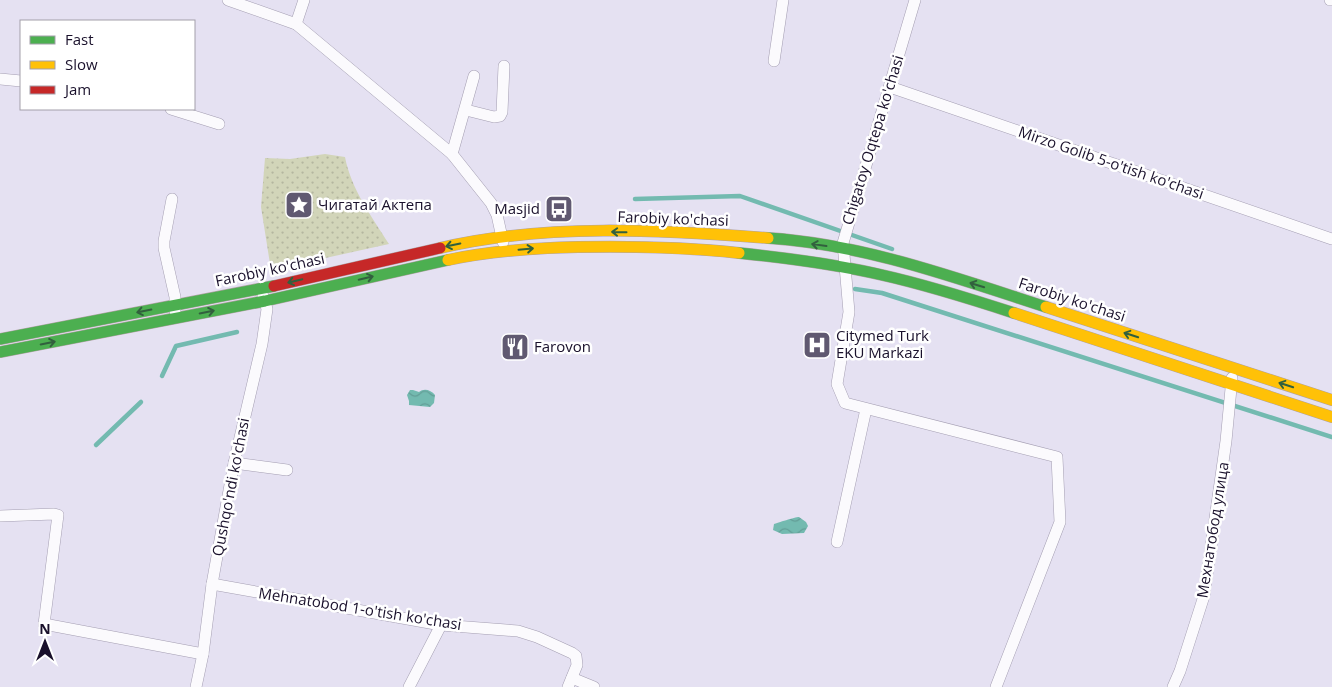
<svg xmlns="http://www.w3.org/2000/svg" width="1332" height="687" viewBox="0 0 1332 687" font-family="'Open Sans',sans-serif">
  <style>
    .grass { fill: url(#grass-dots) }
    .water { fill: url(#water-waves) }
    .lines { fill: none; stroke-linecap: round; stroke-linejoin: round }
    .stream { stroke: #73bab0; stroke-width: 4.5 }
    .street-casing { stroke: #a49eb2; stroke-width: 12 }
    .fast-casing { stroke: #afa2a3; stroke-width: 12 }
    .slow-casing { stroke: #afa2a3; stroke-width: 12 }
    .jam-casing { stroke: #afa2a3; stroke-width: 12 }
    .street { stroke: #fbfafd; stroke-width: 11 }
    .fast { stroke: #4caf50; stroke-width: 11 }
    .slow { stroke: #ffc107; stroke-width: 11 }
    .jam { stroke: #c62828; stroke-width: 11 }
    .oneway { stroke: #32603e }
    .labels { text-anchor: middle; stroke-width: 5; stroke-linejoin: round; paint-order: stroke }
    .street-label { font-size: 15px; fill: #19102b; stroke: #fff }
    .poi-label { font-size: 15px; fill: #19102b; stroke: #fff; text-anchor: start }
  </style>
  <defs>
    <pattern id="grass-dots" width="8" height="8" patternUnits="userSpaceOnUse" patternTransform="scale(1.25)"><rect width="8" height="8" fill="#d2d5b9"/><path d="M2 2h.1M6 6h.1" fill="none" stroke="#b4b69f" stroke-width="1.8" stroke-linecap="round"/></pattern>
    <pattern id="water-waves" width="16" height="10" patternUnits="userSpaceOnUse" patternTransform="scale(1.25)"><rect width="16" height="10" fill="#73bab0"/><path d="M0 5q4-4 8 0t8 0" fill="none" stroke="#639f98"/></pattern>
  </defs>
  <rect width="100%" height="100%" fill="#e5e1f2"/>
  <!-- grass -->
  <path class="grass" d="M325,154L345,157C351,189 372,217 389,244L271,270L261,207L265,158L290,159Z"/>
  <!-- water -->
  <g class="water">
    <path d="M410,390H413L419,392C424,388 431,390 435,395L434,403L430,407L409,405V401L407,395Z"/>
    <path d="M799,517L806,522L808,526L804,533L782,534L773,530L774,524C777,523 795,517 799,517Z"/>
  </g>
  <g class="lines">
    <!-- stream -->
    <g class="stream">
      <path d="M635,199L740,196L892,249"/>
      <path d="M855,289L882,293L1332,437"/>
      <path d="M162,376L176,346L237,332"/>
      <path d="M96,445L141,402"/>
    </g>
    <defs>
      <g id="street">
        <path d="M228,0L296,24L452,154L491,203L497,215L503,242"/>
        <path d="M915,0L843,243L849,312L837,384L845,403L1057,457L1060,522L996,687"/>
        <path d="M1330,0H1332"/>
        <path d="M296,24L304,0"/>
        <path d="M774,61L783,0"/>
        <path d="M0,79L21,81"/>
        <path d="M890,87L1332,239"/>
        <path d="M171,109L219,124"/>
        <path d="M466,110L494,117L500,116L502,112L504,66"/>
        <path d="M452,154L474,76"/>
        <path d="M172,199L164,241V248L175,297V311"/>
        <path d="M234,463L287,470"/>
        <path d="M0,516L54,514L58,515L44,624L203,654"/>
        <path d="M837,542L866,409"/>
        <path d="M212,584L441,625L518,631L537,637L572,653L576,656L577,665L568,687"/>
        <path d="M572,678L594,687"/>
        <path d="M196,687L203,654L212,584L234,463L262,344L267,309L263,296"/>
        <path d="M409,687L441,625"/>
        <path d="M1173,687L1180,671L1204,596L1226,441L1232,378"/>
      </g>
      <g id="fast">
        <path d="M768,238C863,244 956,278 1046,307"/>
        <path d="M739,253C787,258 835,264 882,275C927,285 971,299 1014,313"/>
        <path d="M0,339L274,286"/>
        <path d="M0,352L265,301L448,260"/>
      </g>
      <g id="slow">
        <path d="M440,248C546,223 660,230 768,238"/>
        <path d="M448,260C490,251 535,248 578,247C632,246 685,247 739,253"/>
        <path d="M1046,307L1332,400"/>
        <path d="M1014,313L1332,417"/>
      </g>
      <path id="jam" d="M274,286L440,248"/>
    </defs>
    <!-- street casing -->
    <use href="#street" class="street-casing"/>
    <!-- fast casing -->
    <use href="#fast" class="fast-casing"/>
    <!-- slow casing -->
    <use href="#slow" class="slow-casing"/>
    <!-- jam casing -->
    <use href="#jam" class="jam-casing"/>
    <!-- street -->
    <use href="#street" class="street"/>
    <!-- fast -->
    <use href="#fast" class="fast"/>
    <!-- slow -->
    <use href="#slow" class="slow"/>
    <!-- jam -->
    <use href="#jam" class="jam"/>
  </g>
  <!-- one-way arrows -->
  <defs><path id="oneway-shaft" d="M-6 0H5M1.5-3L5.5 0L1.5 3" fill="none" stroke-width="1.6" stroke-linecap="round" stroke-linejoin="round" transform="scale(1.25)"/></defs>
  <g class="oneway">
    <use href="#oneway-shaft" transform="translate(619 232) rotate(-179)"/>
    <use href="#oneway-shaft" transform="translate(453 245) rotate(168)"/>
    <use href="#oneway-shaft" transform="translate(819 245) rotate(-172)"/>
    <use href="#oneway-shaft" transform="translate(526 249) rotate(-5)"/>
    <use href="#oneway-shaft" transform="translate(366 278) rotate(-13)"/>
    <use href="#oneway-shaft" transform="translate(295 281) rotate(167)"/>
    <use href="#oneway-shaft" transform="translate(977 285) rotate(-163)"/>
    <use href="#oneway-shaft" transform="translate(144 311) rotate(169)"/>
    <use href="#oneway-shaft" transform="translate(207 312) rotate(-11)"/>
    <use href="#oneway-shaft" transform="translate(1131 335) rotate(-162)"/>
    <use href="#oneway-shaft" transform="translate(48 343) rotate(-11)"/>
    <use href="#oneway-shaft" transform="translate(1286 385) rotate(-162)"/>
  </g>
  <!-- icons -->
  <defs>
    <symbol id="sight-square" viewBox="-11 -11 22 22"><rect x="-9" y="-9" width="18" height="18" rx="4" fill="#605971" stroke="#fff"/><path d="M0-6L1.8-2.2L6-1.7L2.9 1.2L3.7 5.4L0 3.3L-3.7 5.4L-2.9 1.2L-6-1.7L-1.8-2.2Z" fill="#fff"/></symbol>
    <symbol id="bus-square" viewBox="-11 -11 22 22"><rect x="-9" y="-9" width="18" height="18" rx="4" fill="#605971" stroke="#fff"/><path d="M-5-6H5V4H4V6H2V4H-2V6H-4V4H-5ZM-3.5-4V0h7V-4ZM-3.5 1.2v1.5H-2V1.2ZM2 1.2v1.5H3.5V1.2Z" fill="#fff"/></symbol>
    <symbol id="hospital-square" viewBox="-11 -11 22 22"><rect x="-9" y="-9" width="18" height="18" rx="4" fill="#605971" stroke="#fff"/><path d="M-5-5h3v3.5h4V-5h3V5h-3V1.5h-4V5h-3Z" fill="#fff"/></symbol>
    <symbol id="restaurant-square" viewBox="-11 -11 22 22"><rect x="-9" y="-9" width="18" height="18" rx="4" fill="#605971" stroke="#fff"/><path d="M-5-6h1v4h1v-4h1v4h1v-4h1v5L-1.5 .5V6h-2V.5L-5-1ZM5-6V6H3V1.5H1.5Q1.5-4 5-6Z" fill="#fff"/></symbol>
  </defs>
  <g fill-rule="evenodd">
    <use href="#sight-square" x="283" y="189" width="32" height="32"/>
    <use href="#bus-square" x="543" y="193" width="32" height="32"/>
    <use href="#hospital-square" x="801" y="329" width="32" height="32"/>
    <use href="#restaurant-square" x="499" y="331" width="32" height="32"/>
  </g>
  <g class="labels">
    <!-- street labels -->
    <g class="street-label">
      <text transform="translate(873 140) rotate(-73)" y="5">Chigatoy Oqtepa ko'chasi</text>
      <text transform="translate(1111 163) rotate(19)" y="5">Mirzo Golib 5-o'tish ko'chasi</text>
      <text transform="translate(673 219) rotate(2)" y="5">Farobiy ko'chasi</text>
      <text transform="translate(270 270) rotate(-12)" y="5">Farobiy ko'chasi</text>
      <text transform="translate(1072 300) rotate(18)" y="5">Farobiy ko'chasi</text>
      <text transform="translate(231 487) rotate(-79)" y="5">Qushqo'ndi ko'chasi</text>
      <text transform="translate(1213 530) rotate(-81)" y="5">Мехнатобод улица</text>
      <text transform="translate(360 609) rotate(9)" y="5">Mehnatobod 1-o'tish ko'chasi</text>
    </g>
    <!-- poi labels -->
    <g class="poi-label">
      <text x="318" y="210">Чигатай Актепа</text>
      <text x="540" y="214" text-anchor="end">Masjid</text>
      <text x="836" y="341">Citymed Turk<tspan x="836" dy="17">EKU Markazi</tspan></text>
      <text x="534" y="352">Farovon</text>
    </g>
  </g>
  <!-- legend -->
  <rect x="20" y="20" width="175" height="90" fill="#ffffff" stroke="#a39faa"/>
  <rect x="30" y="36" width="25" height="8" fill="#4caf50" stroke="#a39faa"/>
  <text x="65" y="45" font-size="15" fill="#19102b">Fast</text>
  <rect x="30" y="61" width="25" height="8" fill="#ffc107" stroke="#a39faa"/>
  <text x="65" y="70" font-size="15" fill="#19102b">Slow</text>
  <rect x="30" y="86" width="25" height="8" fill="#c62828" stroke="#a39faa"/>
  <text x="65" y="95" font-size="15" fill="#19102b">Jam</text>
  <!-- north arrow -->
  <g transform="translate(45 642)" stroke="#ffffff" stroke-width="4" paint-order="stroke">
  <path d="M0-4L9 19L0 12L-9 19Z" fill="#19102b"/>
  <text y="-8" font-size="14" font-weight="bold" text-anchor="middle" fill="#19102b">N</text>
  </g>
</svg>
